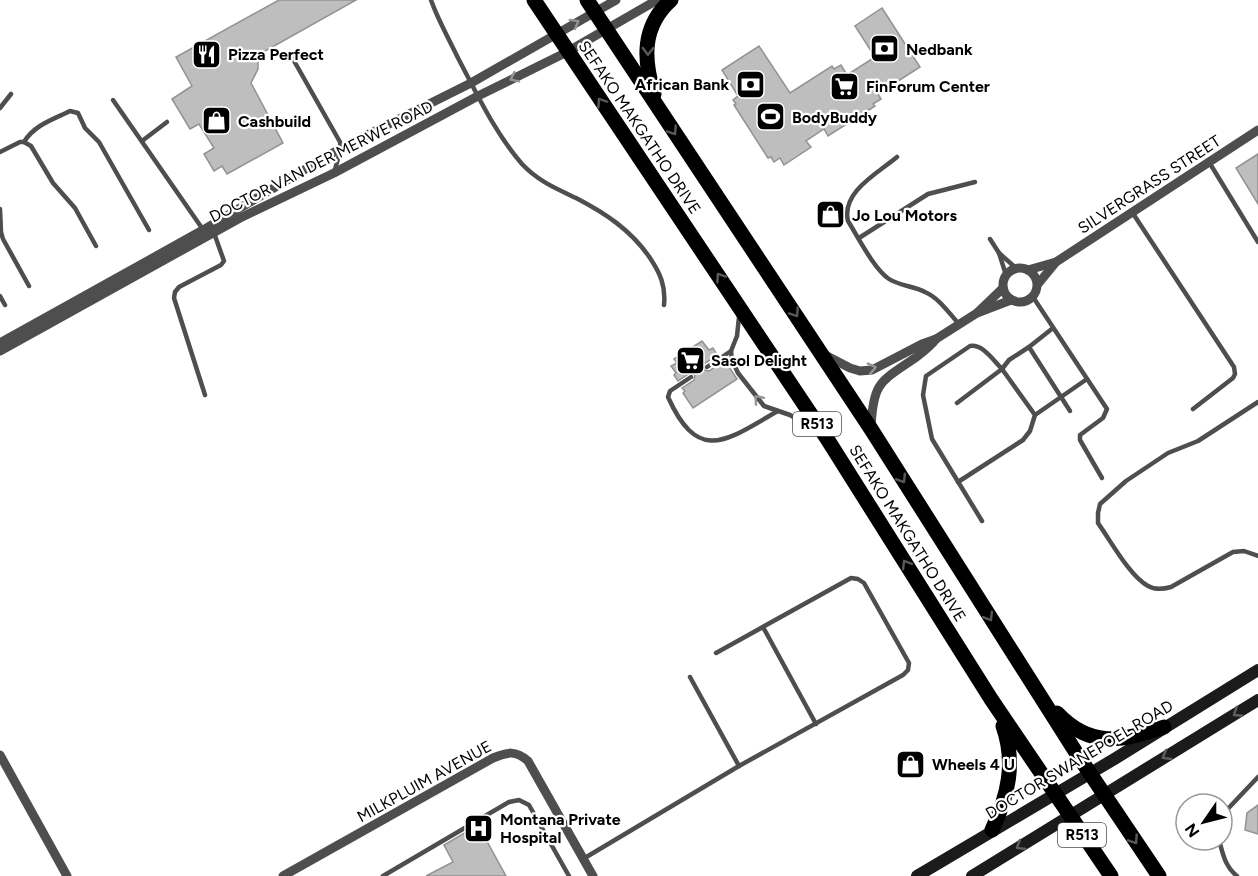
<svg xmlns="http://www.w3.org/2000/svg" width="1258" height="876" viewBox="0 0 1258 876" font-family="Figtree,sans-serif">
  <style>
    .building { fill: #bebebe; stroke: #929292; stroke-width: 1.5 }
    .lines { fill: none; stroke-linecap: round; stroke-linejoin: round }
    .lane { stroke: #4e4e4e; stroke-width: 4.5 }
    .street { stroke: #4e4e4e; stroke-width: 9 }
    .secondary { stroke: #1b1b1b; stroke-width: 12 }
    .primary { stroke: #000; stroke-width: 15 }
    .oneway { stroke: #959595 }
    .oneway2 { stroke: #595959 }
    .oneway3 { stroke: #5f5f5f }
    .labels { text-anchor: middle; stroke-width: 4.5; stroke-linejoin: round; paint-order: stroke }
    .shield { fill: #fff; stroke: #4c4c4c; stroke-width: 1.5 }
    .shield-label { font-size: 15px; font-weight: bold; fill: #000 }
    .poi-label { font-size: 16px; font-weight: bold; fill: #000; stroke: #fff; text-anchor: start }
    .street-label { font-size: 16px; fill: #000; stroke: #fff }
  </style>
  <rect width="100%" height="100%" fill="#fff"/>
  <!-- building -->
  <g class="building">
    <path d="M279,0H356L258,55V69L251,83L283,143L227,174L222,166L214,171L204,154L214,148L199,124L190,129L172,99L192,86L176,57Z"/>
    <path d="M882,8L920,67L878,94L881,99L873,104L875,106L828,136L824,129L806,141L811,147L784,165L780,158L774,162L771,157L768,158L734,105L736,104L733,100L738,96L722,70L759,46L790,93L832,66L834,69L841,65L847,75L875,57L855,26Z"/>
    <path d="M1258,154V204L1236,168Z"/>
    <path d="M702,341L709,350L713,348L717,355L704,364V370L709,371L722,362L725,366L727,364L737,379L693,408L683,393L685,391L682,388L694,380L695,375L690,373L678,381L674,375L676,373L671,366L677,363L674,359Z"/>
    <path d="M1258,805V834L1245,830L1247,813Z"/>
    <path d="M478,825L506,876H426L453,862L444,845Z"/>
  </g>
  <g class="lines">
    <!-- lane -->
    <g class="lane">
      <path d="M431,0C438,20 449,39 458,58C477,94 495,133 522,164C538,181 555,188 576,198C605,213 631,230 650,258C660,273 666,286 664,305"/>
      <path d="M289,52L340,142L341,148L334,173"/>
      <path d="M113,100L204,231"/>
      <path d="M0,108L11,94"/>
      <path d="M142,141L167,122"/>
      <path d="M24,142C34,125 54,119 70,111L78,113L85,128L99,142L149,230"/>
      <path d="M0,152L20,142H24L31,146L53,183L75,208L96,246"/>
      <path d="M897,157C878,173 841,192 848,221C858,237 874,269 889,279C900,286 914,286 925,292C939,298 949,313 959,324"/>
      <path d="M1209,162L1258,242"/>
      <path d="M0,209L1,232L3,239L29,286"/>
      <path d="M1132,212L1234,367L1235,374L1233,378L1193,409"/>
      <path d="M859,238L928,194L975,182"/>
      <path d="M990,239L999,253L1006,275"/>
      <path d="M999,253L1016,268"/>
      <path d="M0,296L5,305"/>
      <path d="M1033,297L1107,409L1103,418L1080,435V440L1102,478"/>
      <path d="M739,317L737,336L731,351L732,360L738,373L764,406L790,415L814,429"/>
      <path d="M1053,328L1029,347L1070,411"/>
      <path d="M707,367L731,351"/>
      <path d="M691,377L670,391L668,397C699,466 728,439 778,411"/>
      <path d="M205,395L174,298L175,292L179,287L221,265L224,261L214,233"/>
      <path d="M1258,402L1198,441L1168,453L1126,481L1100,504L1098,513V523L1102,529C1113,545 1131,577 1148,586C1155,590 1164,589 1171,587L1233,552L1244,551L1258,556"/>
      <path d="M957,403L1002,369L1035,415L1030,431L1023,440L958,482"/>
      <path d="M1035,415L1087,379"/>
      <path d="M982,521L932,439L923,395L926,376L970,346C983,344 993,360 1002,369L1009,360L1029,347"/>
      <path d="M763,627L816,724"/>
      <path d="M690,677L739,766"/>
      <path d="M1222,815L1258,777"/>
      <path d="M1219,840C1223,854 1225,867 1237,876"/>
      <path d="M583,859L739,766L903,675L908,670L909,663L864,583L858,579L851,578L716,653"/>
      <path d="M383,876L509,802L519,800L529,805L569,876"/>
    </g>
    <!-- street -->
    <g class="street">
      <circle cx="1020" cy="285" r="17"/>
      <path d="M1028,270L1056,262"/>
      <path d="M1038,284L1056,262L1258,130"/>
      <path d="M977,313L1003,288"/>
      <path d="M0,343L203,230L341,148L471,83L616,0"/>
      <path d="M0,351L240,218L334,173L478,96L567,52L657,0"/>
      <path d="M825,355L850,368L860,371L872,370L922,344L936,339L977,313L1011,300"/>
      <path d="M871,428C873,382 880,382 915,358C923,352 930,347 936,339"/>
      <path d="M0,755L67,876"/>
      <path d="M283,876L493,758C507,752 516,750 528,761L593,876"/>
    </g>
    <!-- secondary -->
    <g class="secondary">
      <path d="M917,876L1116,758L1258,670"/>
      <path d="M972,876L1258,700"/>
    </g>
    <!-- primary -->
    <g class="primary">
      <path d="M534,0L826,437L991,699L1111,876"/>
      <path d="M587,0L871,429L1077,754L1159,876"/>
      <path d="M654,94C643,59 642,26 671,0"/>
      <path d="M1057,713C1091,749 1122,741 1164,727"/>
      <path d="M992,830C1008,796 1016,763 1003,726"/>
    </g>
  </g>
  <!-- one-way arrows -->
  <defs><path id="oneway-chevron" d="M-2-3.5L2.5 0L-2 3.5" fill="none" stroke-width="1.6" stroke-linecap="round" stroke-linejoin="round" transform="scale(1.5)"/></defs>
  <g class="oneway">
    <use href="#oneway-chevron" transform="translate(575 23) rotate(-29)"/>
    <use href="#oneway-chevron" transform="translate(514 78) rotate(154)"/>
    <use href="#oneway-chevron" transform="translate(872 368) rotate(-13)"/>
    <use href="#oneway-chevron" transform="translate(758 399) rotate(-131)"/>
  </g>
  <g class="oneway2">
    <use href="#oneway-chevron" transform="translate(648 51) rotate(91)"/>
    <use href="#oneway-chevron" transform="translate(601 102) rotate(-124)"/>
    <use href="#oneway-chevron" transform="translate(673 131) rotate(56)"/>
    <use href="#oneway-chevron" transform="translate(720 277) rotate(-124)"/>
    <use href="#oneway-chevron" transform="translate(795 313) rotate(56)"/>
    <use href="#oneway-chevron" transform="translate(902 479) rotate(58)"/>
    <use href="#oneway-chevron" transform="translate(906 564) rotate(-122)"/>
    <use href="#oneway-chevron" transform="translate(989 617) rotate(58)"/>
    <use href="#oneway-chevron" transform="translate(1134 840) rotate(56)"/>
  </g>
  <g class="oneway3">
    <use href="#oneway-chevron" transform="translate(1237 713) rotate(147)"/>
    <use href="#oneway-chevron" transform="translate(1166 756) rotate(150)"/>
    <use href="#oneway-chevron" transform="translate(1020 846) rotate(149)"/>
  </g>
  <!-- icons -->
  <defs>
    <symbol id="bank-square" viewBox="-11 -11 22 22"><rect x="-9" y="-9" width="18" height="18" rx="4" fill="#000" stroke="#fff"/><path d="M-6-4H6V4H-6ZM0-2.3a2.3 2.3 0 1 0 0 4.6a2.3 2.3 0 1 0 0-4.6Z" fill="#fff"/></symbol>
    <symbol id="restaurant-square" viewBox="-11 -11 22 22"><rect x="-9" y="-9" width="18" height="18" rx="4" fill="#000" stroke="#fff"/><path d="M-5-6h1v4h1v-4h1v4h1v-4h1v5L-1.5 .5V6h-2V.5L-5-1ZM5-6V6H3V1.5H1.5Q1.5-4 5-6Z" fill="#fff"/></symbol>
    <symbol id="supermarket-square" viewBox="-11 -11 22 22"><rect x="-9" y="-9" width="18" height="18" rx="4" fill="#000" stroke="#fff"/><path d="M-6-5.5h2.5l.6 2H6L4.5 2H-2.5L-4.4-4H-6ZM-1.5 3.2a1.3 1.3 0 1 0 .1 0ZM3 3.2a1.3 1.3 0 1 0 .1 0Z" fill="#fff"/></symbol>
    <symbol id="stadium-square" viewBox="-11 -11 22 22"><rect x="-9" y="-9" width="18" height="18" rx="4" fill="#000" stroke="#fff"/><path d="M0-5a6.5 5 0 1 0 0 10a6.5 5 0 1 0 0-10ZM-3.5-1.8h7v3.6h-7Z" fill="#fff"/></symbol>
    <symbol id="shop-square" viewBox="-11 -11 22 22"><rect x="-9" y="-9" width="18" height="18" rx="4" fill="#000" stroke="#fff"/><path d="M-5-2.5h2.3a2.7 3.5 0 0 1 5.4 0H5L5.5 6h-11ZM-1.5-2.5h3a1.5 2.3 0 0 0-3 0Z" fill="#fff"/></symbol>
    <symbol id="hospital-square" viewBox="-11 -11 22 22"><rect x="-9" y="-9" width="18" height="18" rx="4" fill="#000" stroke="#fff"/><path d="M-5-5h3v3.5h4V-5h3V5h-3V1.5h-4V5h-3Z" fill="#fff"/></symbol>
  </defs>
  <g fill-rule="evenodd">
    <use href="#bank-square" x="868" y="32" width="33" height="33"/>
    <use href="#restaurant-square" x="190" y="38" width="33" height="33"/>
    <use href="#bank-square" x="734" y="68" width="33" height="33"/>
    <use href="#supermarket-square" x="828" y="70" width="33" height="33"/>
    <use href="#stadium-square" x="754" y="100" width="33" height="33"/>
    <use href="#shop-square" x="200" y="104" width="33" height="33"/>
    <use href="#shop-square" x="814" y="198" width="33" height="33"/>
    <use href="#supermarket-square" x="674" y="344" width="33" height="33"/>
    <use href="#shop-square" x="894" y="748" width="33" height="33"/>
    <use href="#hospital-square" x="462" y="812" width="33" height="33"/>
  </g>
  <g class="labels">
    <!-- shield labels -->
    <g class="shield">
      <rect x="793" y="412" width="48" height="24" rx="4.5"/>
      <rect x="1058" y="823" width="48" height="24" rx="4.5"/>
    </g>
    <g class="shield-label">
      <text x="817" y="429">R513</text>
      <text x="1082" y="840">R513</text>
    </g>
    <!-- poi labels -->
    <g class="poi-label">
      <text x="906" y="55">Nedbank</text>
      <text x="228" y="60">Pizza Perfect</text>
      <text x="729" y="90" text-anchor="end">African Bank</text>
      <text x="866" y="92">FinForum Center</text>
      <text x="792" y="123">BodyBuddy</text>
      <text x="238" y="127">Cashbuild</text>
      <text x="852" y="221">Jo Lou Motors</text>
      <text x="711" y="366">Sasol Delight</text>
      <text x="932" y="770">Wheels 4 U</text>
      <text x="500" y="825">Montana Private<tspan x="500" dy="18">Hospital</tspan></text>
    </g>
    <!-- street labels -->
    <g class="street-label">
      <text transform="translate(640 127) rotate(56)" y="6">SEFAKO MAKGATHO DRIVE</text>
      <text transform="translate(321 161) rotate(-27)" y="6">DOCTOR VAN DER MERWE ROAD</text>
      <text transform="translate(1149 184) rotate(-33)" y="6">SILVERGRASS STREET</text>
      <text transform="translate(908 533) rotate(58)" y="6">SEFAKO MAKGATHO DRIVE</text>
      <text transform="translate(1079 759) rotate(-31)" y="6">DOCTOR SWANEPOEL ROAD</text>
      <text transform="translate(424 781) rotate(-29)" y="6">MILKPLUIM AVENUE</text>
    </g>
  </g>
  <!-- north arrow -->
  <g transform="translate(1204 822) rotate(235)"><circle r="28" fill="#ffffff" stroke="#999999" stroke-width="1.5"/>
  <path d="M0-4.5L10 22L0 15L-10 22Z" fill="#000000"/>
  <text y="-9" font-size="16" font-weight="bold" text-anchor="middle" fill="#000000">N</text>
  </g>
</svg>
